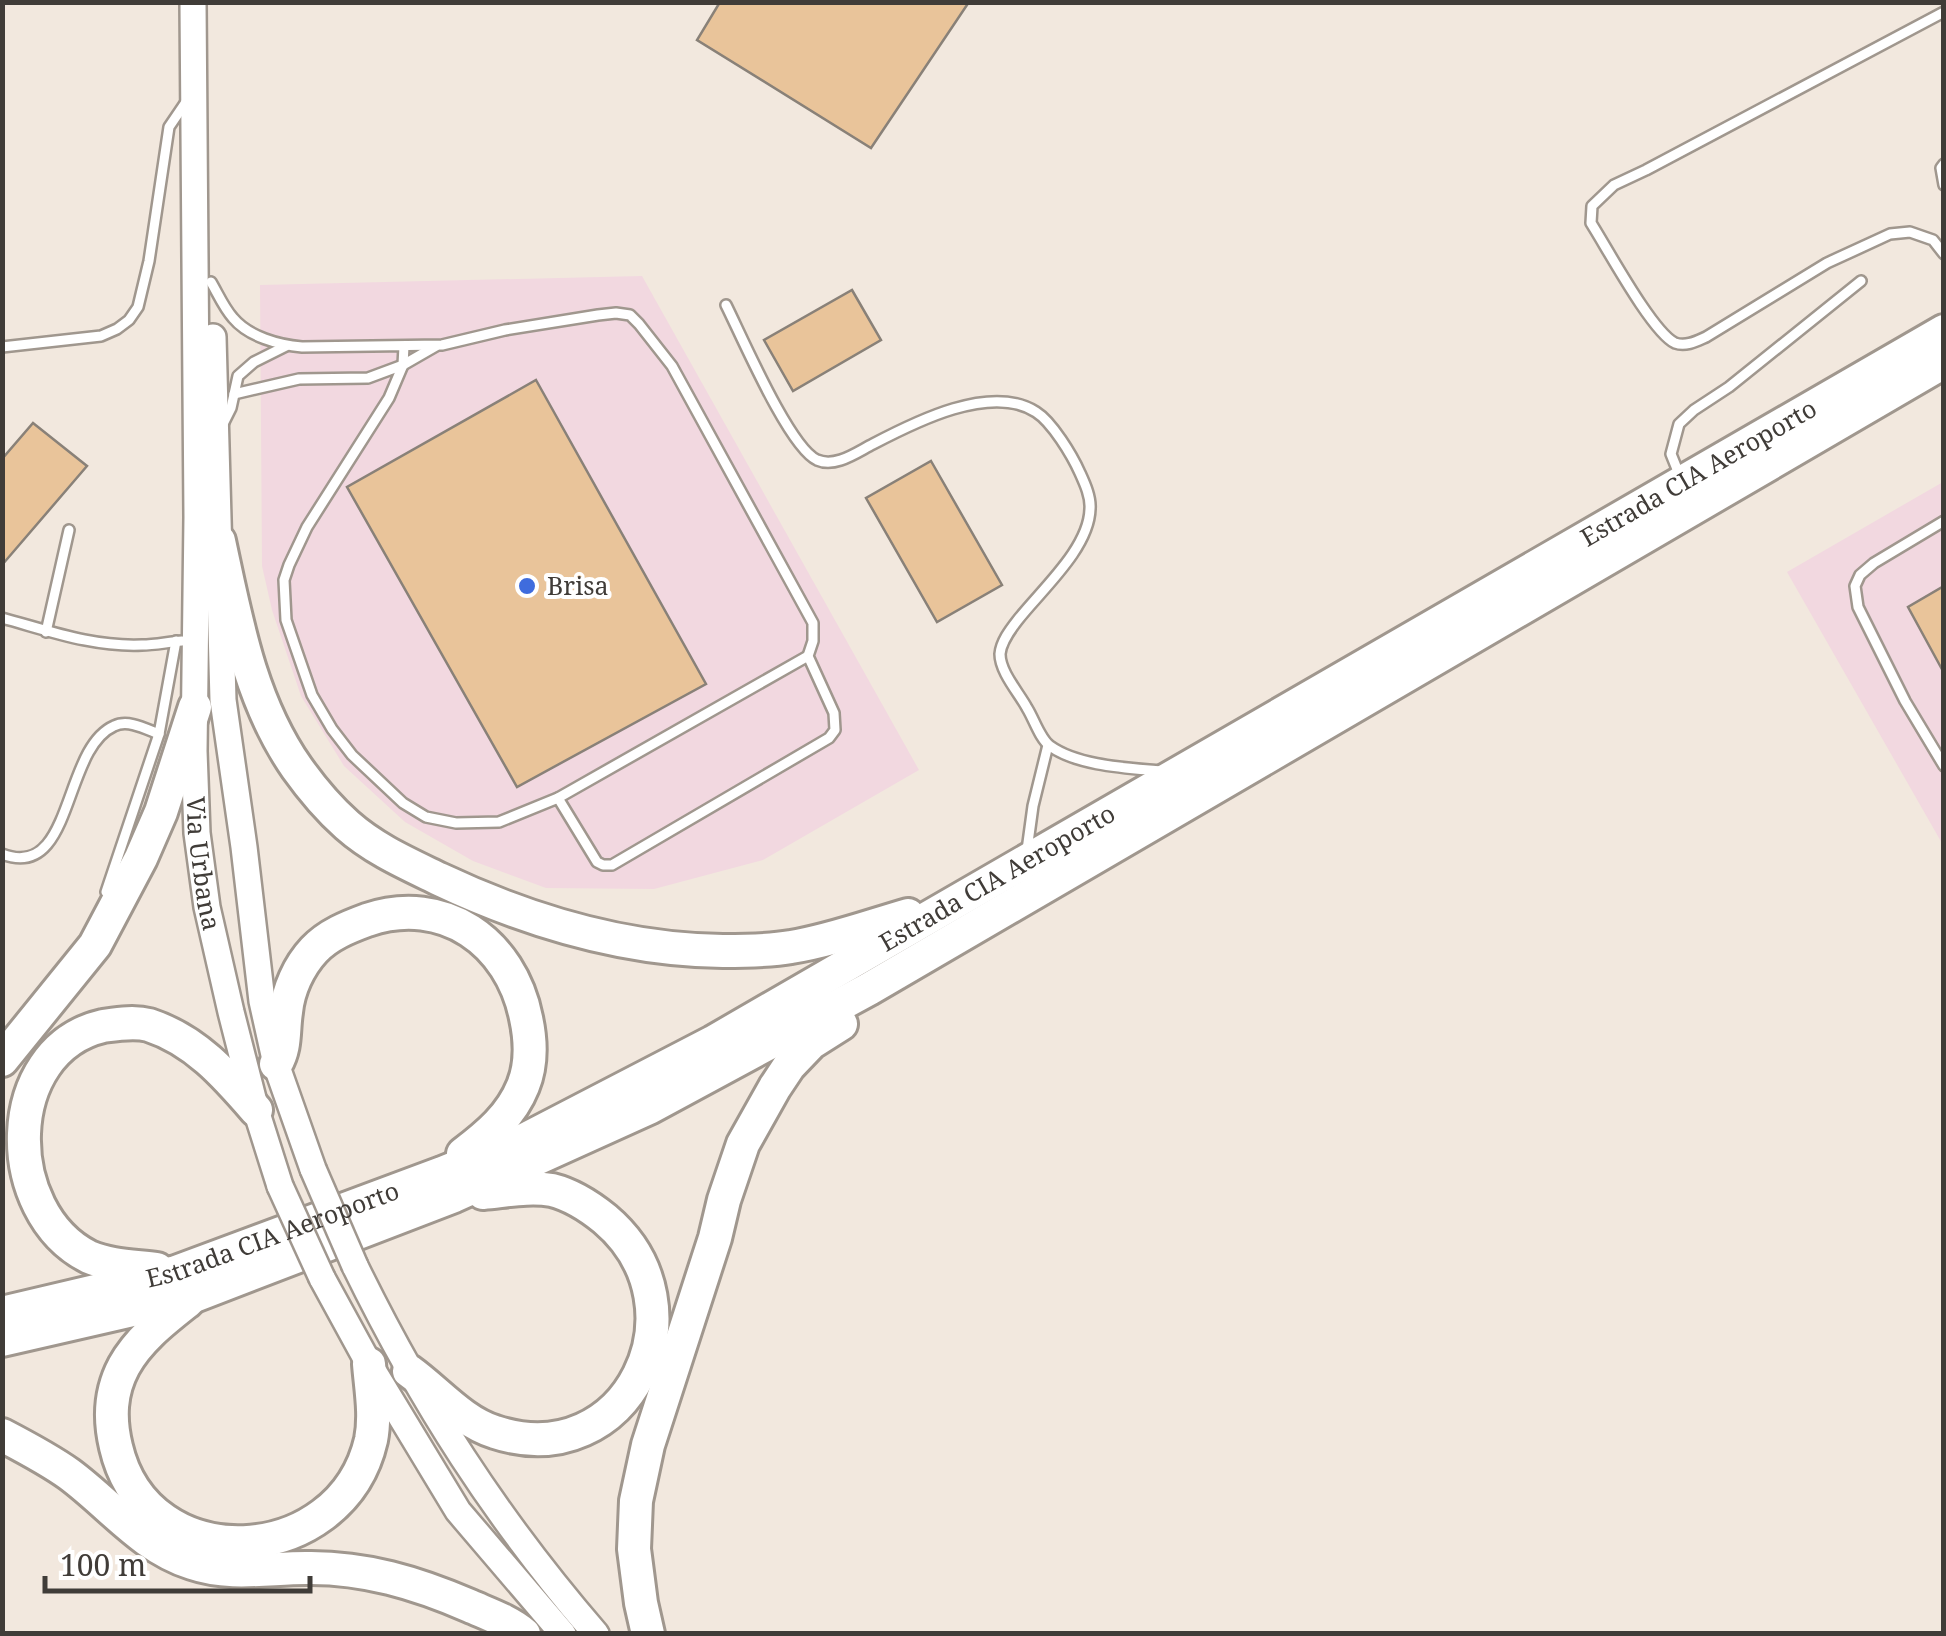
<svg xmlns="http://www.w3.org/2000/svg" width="1946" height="1636" viewBox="0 0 1946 1636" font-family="'Noto Serif',serif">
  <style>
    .industrial { fill: #f2d8e0 }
    .building { fill: #e9c49a; stroke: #898178; stroke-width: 2.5 }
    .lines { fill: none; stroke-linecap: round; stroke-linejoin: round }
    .lane-casing { stroke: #a0978e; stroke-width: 14 }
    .secondary-casing { stroke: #a0978e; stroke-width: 30 }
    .highway-casing { stroke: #a0978e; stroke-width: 38 }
    .lane { stroke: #fff; stroke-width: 9 }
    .secondary { stroke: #fff; stroke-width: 25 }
    .highway { stroke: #fff; stroke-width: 32 }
    .secondary-bridge-casing { stroke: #a0978e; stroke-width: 30; stroke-linecap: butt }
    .secondary-bridge { stroke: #fff; stroke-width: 25 }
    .poi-dot { fill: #3f6cdd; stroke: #fff; stroke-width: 4 }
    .labels { text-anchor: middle; stroke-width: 8; stroke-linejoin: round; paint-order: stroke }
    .street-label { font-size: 25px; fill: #403c38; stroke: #fff }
    .poi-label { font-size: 25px; fill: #403c38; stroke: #fff; text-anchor: start }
  </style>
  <rect width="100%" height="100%" fill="#f2e8de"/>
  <!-- industrial -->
  <g class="industrial">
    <path d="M642,276L919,770L763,860L654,889L546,888L473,861L405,822L344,766L301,696L272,610L262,566L260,285Z"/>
    <path d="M1943,482V845L1787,572Z"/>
  </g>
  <!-- building -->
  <g class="building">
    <path d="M720,2H969L871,148L697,40Z"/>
    <path d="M852,290L881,340L793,391L764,340Z"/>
    <path d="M536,380L706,684L517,787L347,487Z"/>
    <path d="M33,423L87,466L2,565V459Z"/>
    <path d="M931,461L1002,585L937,622L866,498Z"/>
    <path d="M1944,586V673L1908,607Z"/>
  </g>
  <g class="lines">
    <defs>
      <g id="lane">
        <path d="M1944,12L1646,170L1614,185L1592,206L1591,223C1607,248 1652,332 1675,343C1686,347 1697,341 1706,337L1827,263L1890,234L1910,232L1933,240L1944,254"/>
        <path d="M1944,164L1941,168L1944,185"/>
        <path d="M211,282C218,294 224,308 233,318C249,337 279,345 302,347L442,345L505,330L598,315L616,313L630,315L639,324L672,366L813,623V641L808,656L834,713L835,730L829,738L612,865H603L597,862L558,798L499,822L456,823L426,817L403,803L352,755L332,729L312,695L286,620L284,580L289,565L307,527L389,398L403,365L404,346"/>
        <path d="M726,305C742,337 789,447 817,460C836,468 857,452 873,444C915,422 991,383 1036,412C1052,422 1072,455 1080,473C1085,484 1091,497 1090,509C1089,549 1040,591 1017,621C1010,630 1001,642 1000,654C1000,672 1019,693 1027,708C1034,719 1040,739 1050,746C1078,766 1127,768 1160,771"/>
        <path d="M2,347L101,336L117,329L129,320L138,307L149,261L169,127L186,102"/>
        <path d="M234,394L299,379L368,378L403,365L436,346"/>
        <path d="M223,424L231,408L238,376L254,362L286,346"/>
        <path d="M1679,474L1671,454L1679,424L1694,410L1729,387L1861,281"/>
        <path d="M1944,521L1874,563L1860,575L1855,586L1858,607L1905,701L1944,766"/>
        <path d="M2,618C50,631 92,647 142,645C155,645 168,642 182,641"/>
        <path d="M46,632L69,530"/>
        <path d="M558,798L808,656"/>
        <path d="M1027,850L1033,806L1048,745"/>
        <path d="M2,854C74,882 62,749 114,726C128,719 146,729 159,734L176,641"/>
        <path d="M106,892L159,734"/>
      </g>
      <g id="secondary">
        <path id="s1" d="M193,2L197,517L194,751L197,833L207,907L231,1012L256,1110L280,1186"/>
        <path d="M213,337L223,700L244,847L262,1001L276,1064L313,1169"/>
        <path d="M355,1266C422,1403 496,1518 596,1634"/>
        <path d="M322,1278L369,1364L458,1511L563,1634"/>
      </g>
      <g id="highway">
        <path d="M219,541C236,620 250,701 297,768C312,789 329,809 347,825C374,849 406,863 439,879C528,921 623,950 723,951C745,951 769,951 791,947C829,941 870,926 908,915"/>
        <path d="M2,1060L95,945L141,858L161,812L195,707"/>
        <path d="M276,1064C286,1047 283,1031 286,1012C288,990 299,966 314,950C328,935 348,927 367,920C444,894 511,942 526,1018C531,1041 532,1064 523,1086C511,1116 488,1135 463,1154"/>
        <path d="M157,1269C134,1266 110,1266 89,1257C0,1212 0,1050 103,1026C117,1024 134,1021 149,1025C195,1040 225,1074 256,1110"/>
        <path d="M188,1301C164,1320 139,1339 124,1366C110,1392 109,1418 116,1447C147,1580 341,1570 371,1440C376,1415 371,1389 369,1364"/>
        <path id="s2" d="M2,1313L176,1272L442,1173L526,1139L713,1042L1944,331"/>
        <path d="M2,1340L194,1296L454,1196L649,1108L869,989L1944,362"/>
        <path d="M409,1371C437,1391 462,1422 495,1432C628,1476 709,1307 605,1219C589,1206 572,1195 552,1190C529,1186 506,1191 483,1193"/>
        <path d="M2,1435C25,1447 48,1459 69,1474C111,1505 142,1547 192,1563C230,1576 268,1568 306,1568C364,1567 417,1583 470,1606C488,1614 509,1621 524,1634"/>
        <path d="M648,1634L641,1603L634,1549L636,1501L648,1445L715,1238L724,1200L743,1144L775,1087L789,1066L811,1043L841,1024"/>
      </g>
    </defs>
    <!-- lane casing -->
    <use href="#lane" class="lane-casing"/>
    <!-- secondary casing -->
    <use href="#secondary" class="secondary-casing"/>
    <!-- highway casing -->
    <use href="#highway" class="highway-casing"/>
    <!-- lane -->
    <use href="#lane" class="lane"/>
    <!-- secondary -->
    <use href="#secondary" class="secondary"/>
    <!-- highway -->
    <use href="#highway" class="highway"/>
    <defs>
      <g id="secondary-bridge">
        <path d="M313,1169L355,1266"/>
        <path d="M280,1186L322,1278"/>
      </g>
    </defs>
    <!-- secondary-bridge casing -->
    <use href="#secondary-bridge" class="secondary-bridge-casing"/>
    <!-- secondary-bridge -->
    <use href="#secondary-bridge" class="secondary-bridge"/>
  </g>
  <!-- markers -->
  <circle class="poi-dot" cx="527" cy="586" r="10"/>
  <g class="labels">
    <!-- street labels -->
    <g class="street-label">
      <text dy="9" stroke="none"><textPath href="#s2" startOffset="1902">Estrada CIA Aeroporto</textPath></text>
      <text dy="9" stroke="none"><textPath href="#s1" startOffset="862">Via Urbana</textPath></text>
      <text dy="9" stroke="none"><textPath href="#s2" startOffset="1092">Estrada CIA Aeroporto</textPath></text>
      <text dy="9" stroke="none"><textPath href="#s2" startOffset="282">Estrada CIA Aeroporto</textPath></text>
    </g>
    <!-- poi labels -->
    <g class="poi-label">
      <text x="547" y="595">Brisa</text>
    </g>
  </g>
  <!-- border -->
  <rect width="1946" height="1636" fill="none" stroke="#403c38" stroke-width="10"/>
  <!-- scale -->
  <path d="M45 1576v15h265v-15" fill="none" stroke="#403c38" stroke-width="5"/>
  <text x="60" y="1576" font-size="30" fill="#403c38" stroke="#ffffff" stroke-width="8" paint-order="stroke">100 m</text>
</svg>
